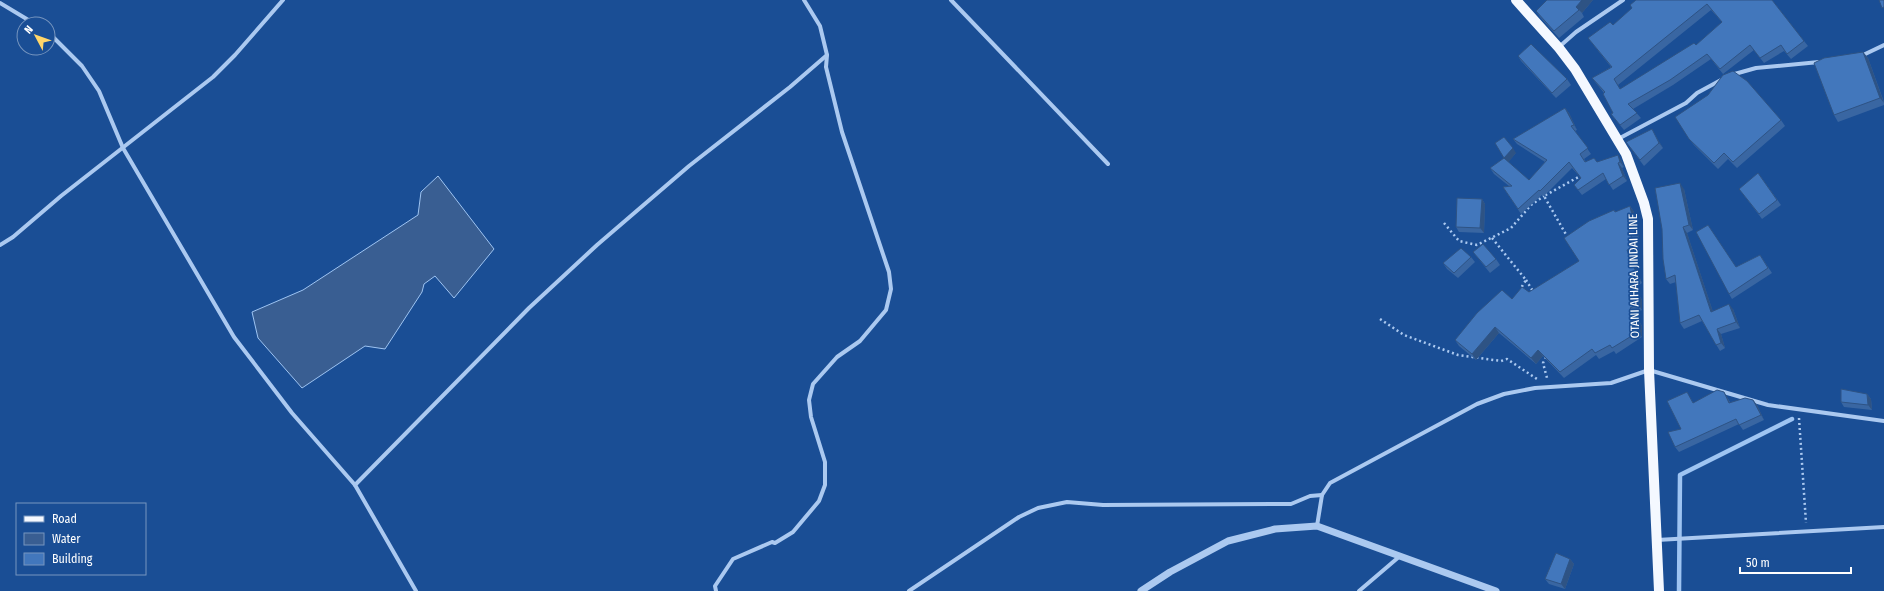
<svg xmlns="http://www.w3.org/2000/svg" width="1884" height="591" viewBox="0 0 1884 591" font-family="'Fira Sans Condensed',sans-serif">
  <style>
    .water { fill: #395e92; stroke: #9ec4f2 }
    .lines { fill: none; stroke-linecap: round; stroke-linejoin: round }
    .stream { stroke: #9ec4f2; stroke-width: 4.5 }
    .path { stroke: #abc9f0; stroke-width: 2.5; stroke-dasharray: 2 3; stroke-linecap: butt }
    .minor { stroke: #abc9f0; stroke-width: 4 }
    .tertiary { stroke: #abc9f0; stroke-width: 7 }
    .primary { stroke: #f4f8ff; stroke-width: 10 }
    .wall { fill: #3966a2; fill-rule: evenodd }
    .shaded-wall { fill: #2e5384 }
    .building { fill: #4277bc; stroke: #2e5384; fill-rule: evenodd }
    .labels { text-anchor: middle; stroke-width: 3.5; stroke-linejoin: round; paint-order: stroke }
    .street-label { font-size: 12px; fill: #fff; stroke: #1a4e95 }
  </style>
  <rect width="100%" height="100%" fill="#1a4e95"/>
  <!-- water -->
  <path class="water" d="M438,176L494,249L454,298L435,276L424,284L422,292L385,349L365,346L302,388L258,338L252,312L303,290L418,215L421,192Z"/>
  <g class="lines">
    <!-- stream -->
    <path class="stream" d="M1679,591L1680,475L1792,419"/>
    <!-- path -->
    <g class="path">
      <path d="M1444,223L1459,241L1477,245L1511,228L1531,205L1544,196"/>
      <path d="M1492,238L1526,280L1521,288"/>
      <path d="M1568,238L1544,196L1582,175"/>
      <path d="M1526,280L1534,293"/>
      <path d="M1380,319L1404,335L1458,355L1501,361L1507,359L1537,379"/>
      <path d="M1546,357L1543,363L1547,378"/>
      <path d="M1799,418L1806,523"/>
    </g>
    <!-- minor -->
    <g class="minor">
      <path d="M951,0L1108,164"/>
      <path d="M0,3L35,24"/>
      <path d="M48,32L82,66L99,91L123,148L234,337L292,413L355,485L416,591"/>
      <path d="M1559,47L1576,32L1623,0"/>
      <path d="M1861,56L1884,45"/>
      <path d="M1731,75L1756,68L1819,62"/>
      <path d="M1618,139L1686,103L1697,93L1721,80"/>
      <path d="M0,245L13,237L61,196L213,77L235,55L283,0"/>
      <path d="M355,485L529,308L597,245L689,166L790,87L827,55"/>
      <path d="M1317,526L1322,495L1330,483L1477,404L1504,394L1535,388L1611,383L1649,370L1768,405L1884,421"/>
      <path d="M1657,540L1884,527"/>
      <path d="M716,591L715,586L733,559L772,542L775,543L793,532L819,501L825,485V462L811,417L809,400L813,384L837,357L860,341L886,310L891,289L889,272L842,132L826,67L827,55L820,26L804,0"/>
      <path d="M909,591L1019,517L1038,508L1067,502L1103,505L1291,504L1310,496L1322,495"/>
      <path d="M1359,591L1400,556"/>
    </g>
    <!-- tertiary -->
    <path class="tertiary" d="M1141,591L1170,572L1228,541L1275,529L1317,526L1496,591"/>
    <!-- primary -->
    <path class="primary" d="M1516,0L1559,48L1575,69L1626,154L1644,203L1648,219L1649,370L1659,591"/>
  </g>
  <!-- wall -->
  <g class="wall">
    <path d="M1593,0L1582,13L1584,17L1559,38L1540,17L1536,11Z"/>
    <path d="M1772,0L1808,46L1791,59L1784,51L1764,63L1754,50L1723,74L1711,59L1673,85L1633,109L1641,118L1624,130L1611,114L1613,113L1604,93L1592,78L1611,67L1588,38L1613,25L1632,8ZM1711,10L1722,22L1696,45L1620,89L1618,85Z"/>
    <path d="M1863,52L1868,58L1884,102V105L1838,122L1834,115Z"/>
    <path d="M1518,56L1567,79L1571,85L1556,98L1521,61Z"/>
    <path d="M1565,108L1569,113L1577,130L1575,131L1591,154L1584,159L1586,162H1598L1621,160L1624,167L1622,168L1627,181L1613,190L1606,179L1582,195L1574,185L1581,178L1572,168L1544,196L1542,195L1521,214L1503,187L1509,186L1494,174L1490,168L1504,158L1516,153L1508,162L1529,180L1545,162L1517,144L1513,139Z"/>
    <path d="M1781,120L1785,126L1737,168L1728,159L1718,169L1694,145L1689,139Z"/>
    <path d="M1655,135L1663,148L1644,166L1626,142Z"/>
    <path d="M1758,173L1781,205L1762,219L1743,194Z"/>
    <path d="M1684,189L1693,230L1687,233L1713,312L1733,309L1740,328L1721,334L1725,348L1720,351L1702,321L1684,329L1680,323L1676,282L1670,284L1666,279Z"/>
    <path d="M1482,199L1485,204L1484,233L1459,232L1456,227Z"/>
    <path d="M1630,206L1634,212L1639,238L1635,242L1637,254L1631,256L1642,283L1635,288L1642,300V310L1635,314L1642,326V337L1616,354L1614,351L1599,359L1596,355L1564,378L1543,356L1536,364L1499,333L1476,360L1459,346L1455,340L1512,299L1529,292L1579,261L1614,210L1616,212Z"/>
    <path d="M1473,252L1496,259L1500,265L1490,273Z"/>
    <path d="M1760,255L1772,273L1732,299L1729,294L1736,267Z"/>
    <path d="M1471,257L1475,262L1458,278L1447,269L1443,263Z"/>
    <path d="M1687,392L1693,403L1724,392L1730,402L1753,400L1757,405L1764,420L1743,430L1739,424L1679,452L1675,447L1681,429Z"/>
    <path d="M1867,394L1871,399L1872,410L1844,407L1841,402Z"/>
    <path d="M1570,559L1574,564L1565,589L1549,584L1545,579Z"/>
  </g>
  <!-- shaded-wall -->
  <g class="shaded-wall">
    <path d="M1582,0H1593L1582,13L1576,7Z"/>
    <path d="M1863,52L1868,58L1884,103L1880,98Z"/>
    <path d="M1565,108L1569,113L1577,130L1574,125Z"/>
    <path d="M1652,129L1655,135L1663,148L1659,143Z"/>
    <path d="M1513,148L1516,153L1507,164L1504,158Z"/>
    <path d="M1618,155L1621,160L1624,167L1620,162Z"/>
    <path d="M1618,163L1622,168L1627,181L1623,176Z"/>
    <path d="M1680,183L1684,189L1693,230L1689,225Z"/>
    <path d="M1482,199L1485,204L1484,233L1480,228Z"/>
    <path d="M1630,206L1634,212L1639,238L1635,232Z"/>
    <path d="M1683,227L1687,233L1715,318L1711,312Z"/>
    <path d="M1631,236L1635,242L1637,254L1633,248Z"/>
    <path d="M1627,250L1631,256L1642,283L1638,277Z"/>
    <path d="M1631,282L1642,300V310L1638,304Z"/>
    <path d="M1729,304L1733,309L1740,328L1736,322Z"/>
    <path d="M1630,308L1642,326V337L1638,332Z"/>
    <path d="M1495,327L1499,333L1476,360L1472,354Z"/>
    <path d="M1717,329L1721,334L1725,348L1721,343Z"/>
    <path d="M1538,350L1543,356L1536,364L1531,358Z"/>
    <path d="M1724,392L1727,397L1732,408L1729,403Z"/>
    <path d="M1867,394L1871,399L1872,410L1868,405Z"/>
    <path d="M1753,400L1757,405L1764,420L1761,415Z"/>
    <path d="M1570,559L1574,564L1565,589L1561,584Z"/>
  </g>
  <!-- building -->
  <g class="building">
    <path d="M1547,0H1582L1576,7L1579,10L1554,31L1536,11Z"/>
    <path d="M1636,0H1772L1804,41L1787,54L1781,45L1760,58L1750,45L1720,69L1707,54L1670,80L1628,104L1637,113L1620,125L1611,114L1613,113L1603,94L1605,92L1592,78L1612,67L1588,38L1610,22L1613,25L1632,8L1630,5ZM1707,4L1722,22L1696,45L1694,43L1620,89L1614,79Z"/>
    <path d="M1879,0H1884V7L1882,8Z"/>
    <path d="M1531,44L1567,79L1552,93L1518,56Z"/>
    <path d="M1863,52L1880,98L1834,115L1814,63L1824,58Z"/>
    <path d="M1733,71L1747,81L1781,120L1733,162L1724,153L1714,163L1689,139L1675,117L1708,95L1723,75Z"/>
    <path d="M1565,108L1574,125L1571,126L1588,148L1580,154L1585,162L1594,158L1597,162L1618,155L1620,162L1618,163L1623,176L1609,185L1603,173L1578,190L1574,185L1581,178L1569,162L1540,191L1539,190L1518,209L1503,187L1512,186L1490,168L1504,158L1529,180L1547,160L1513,139Z"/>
    <path d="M1652,129L1659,143L1640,160L1626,142Z"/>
    <path d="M1504,137L1513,148L1504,158L1495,143Z"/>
    <path d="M1758,173L1777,200L1759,214L1739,189Z"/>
    <path d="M1680,183L1689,225L1683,227L1711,312L1729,304L1736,322L1717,329L1721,343L1716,345L1699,315L1680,323L1675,275L1666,279L1663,259L1662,229L1655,188Z"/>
    <path d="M1457,198L1482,199L1480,228L1456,227Z"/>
    <path d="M1630,206L1635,232L1631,236L1633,248L1627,250L1638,277L1631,282L1638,294V304L1630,308L1638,320V332L1612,348L1610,345L1595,353L1592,349L1560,372L1538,350L1531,358L1495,327L1472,354L1455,340L1477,313L1502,290L1512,299L1522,287L1529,292L1579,261L1564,238L1589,221L1614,210L1615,212Z"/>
    <path d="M1708,225L1736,267L1760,255L1768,268L1729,294L1696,232Z"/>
    <path d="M1483,244L1496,259L1486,267L1473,252Z"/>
    <path d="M1461,248L1471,257L1454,273L1443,263Z"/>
    <path d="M1841,389L1867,394L1868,405L1841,402Z"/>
    <path d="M1717,390L1724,392L1729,403L1745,398L1753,400L1761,415L1739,425L1736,419L1675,447L1668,432L1681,429L1667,401L1687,392L1693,403Z"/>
    <path d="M1556,553L1570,559L1561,584L1545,579Z"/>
  </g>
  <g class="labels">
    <!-- street labels -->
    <g class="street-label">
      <text transform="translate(1634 276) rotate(-91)" y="4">OTANI AIHARA JINDAI LINE</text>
    </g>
  </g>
  <!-- legend -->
  <rect x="16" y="503" width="130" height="72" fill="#1a4e95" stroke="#7695bf"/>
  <rect x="24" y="516" width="20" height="6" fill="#f4f8ff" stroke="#7695bf"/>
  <text x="52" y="523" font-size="12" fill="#ffffff">Road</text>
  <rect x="24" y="533" width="20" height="12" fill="#395e92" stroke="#7695bf"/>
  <text x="52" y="543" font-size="12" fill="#ffffff">Water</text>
  <rect x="24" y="553" width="20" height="12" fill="#4277bc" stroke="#7695bf"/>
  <text x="52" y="563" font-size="12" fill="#ffffff">Building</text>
  <!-- north arrow -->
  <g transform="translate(36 36) rotate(311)"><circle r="19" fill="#1a4e95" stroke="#7695bf"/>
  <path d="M0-3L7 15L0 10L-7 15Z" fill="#ffd66a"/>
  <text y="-6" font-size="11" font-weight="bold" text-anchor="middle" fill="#ffffff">N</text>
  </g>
  <!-- scale -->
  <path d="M1740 567v6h111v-6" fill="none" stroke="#ffffff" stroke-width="2"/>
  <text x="1746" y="567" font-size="12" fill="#ffffff" stroke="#1a4e95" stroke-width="3" paint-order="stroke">50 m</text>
</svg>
